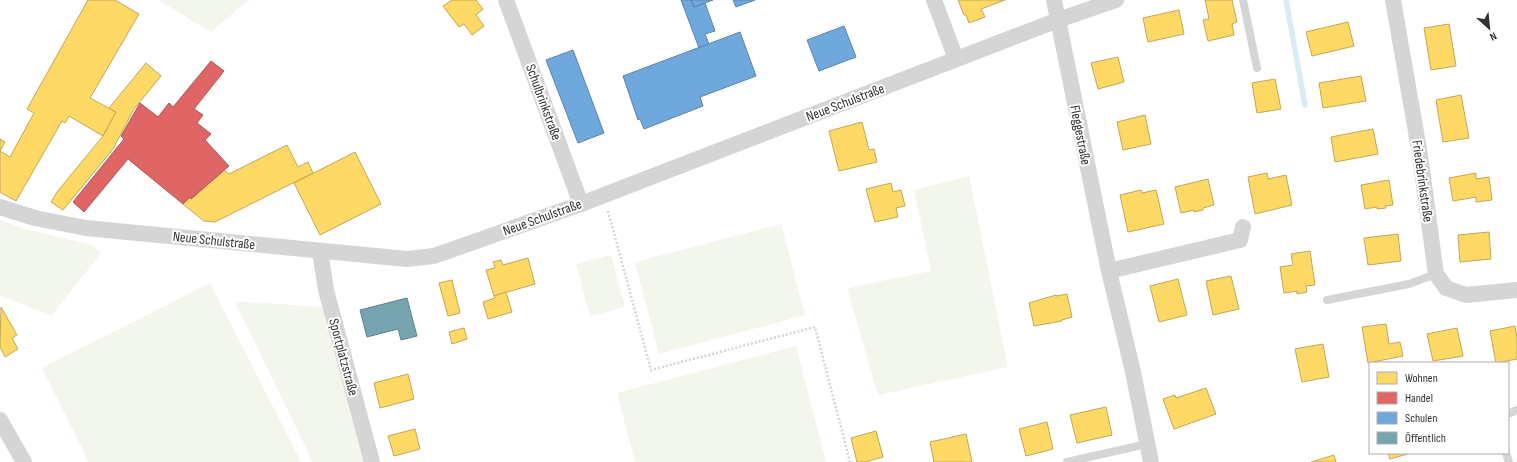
<svg xmlns="http://www.w3.org/2000/svg" width="1517" height="462" viewBox="0 0 1517 462" font-family="'Sofia Sans Condensed',sans-serif">
  <style>
    .green { fill: #f2f6ed }
    .homes { fill: #ffd966; stroke: #c1a756 }
    .shops { fill: #e06666; stroke: #ac5656 }
    .schools { fill: #6fa8dc; stroke: #5c84a9 }
    .public { fill: #76a5af; stroke: #618289 }
    .lines { fill: none; stroke-linecap: round; stroke-linejoin: round }
    .stream { stroke: #daebf4; stroke-width: 5.5 }
    .path { stroke: #d5d5d5; stroke-width: 2.5; stroke-dasharray: 2 2; stroke-linecap: butt }
    .lane { stroke: #d5d5d5; stroke-width: 8 }
    .street { stroke: #d5d5d5; stroke-width: 16 }
    .labels { text-anchor: middle; stroke-width: 4; stroke-linejoin: round; paint-order: stroke }
    .street-label { font-size: 14px; fill: #313131; stroke: #fff }
  </style>
  <rect width="100%" height="100%" fill="#fff"/>
  <!-- green -->
  <g class="green">
    <path d="M158,0H248L211,32Z"/>
    <path d="M969,176L1008,367L878,395L847,288L931,271L914,190Z"/>
    <path d="M0,220L28,230L89,244L101,253L51,316L0,295Z"/>
    <path d="M781,224L805,315L659,354L635,262Z"/>
    <path d="M611,255L625,307L590,316L576,264Z"/>
    <path d="M210,283L301,462H89L42,368Z"/>
    <path d="M235,302H249L322,307L364,462H313Z"/>
    <path d="M796,346L826,462H635L617,393Z"/>
  </g>
  <!-- homes -->
  <g class="homes">
    <path d="M88,0H115L139,14L90,98L116,112L103,136L69,116L65,123L62,121L16,201L0,192V139L5,142L0,151L10,157L34,113L27,109Z"/>
    <path d="M452,0H476L483,9L476,15L484,26L472,35L464,24L459,27L443,6Z"/>
    <path d="M958,0H1005L981,9L985,17L969,23L966,15H964Z"/>
    <path d="M1205,0H1232L1237,22L1232,24L1234,35L1208,41L1203,20L1209,19Z"/>
    <path d="M1179,10L1184,34L1148,42L1143,18Z"/>
    <path d="M1348,22L1354,46L1312,56L1306,32Z"/>
    <path d="M1449,24L1456,66L1431,70L1424,28Z"/>
    <path d="M1118,57L1124,82L1098,89L1091,63Z"/>
    <path d="M146,63L161,76L134,109L113,149L63,210L51,202L57,192L103,136L116,112L109,108Z"/>
    <path d="M1361,76L1366,101L1323,108L1319,83Z"/>
    <path d="M1275,79L1281,109L1257,113L1252,83Z"/>
    <path d="M1461,95L1469,138L1443,142L1436,100Z"/>
    <path d="M1145,115L1151,144L1123,150L1117,122Z"/>
    <path d="M862,122L869,150L874,149L877,162L839,171L829,131Z"/>
    <path d="M1373,129L1378,154L1335,162L1331,137Z"/>
    <path d="M287,145L298,167L308,162L313,173L215,222L204,221L183,204L190,197L191,199L224,170L229,174Z"/>
    <path d="M355,152L381,204L320,235L294,183Z"/>
    <path d="M1267,173L1268,179L1286,175L1292,205L1255,214L1248,177Z"/>
    <path d="M1476,173V179L1489,177L1492,200L1476,202V197L1453,201L1449,178Z"/>
    <path d="M1208,179L1214,205L1203,208V210L1194,212V210L1181,213L1175,187Z"/>
    <path d="M1389,180L1393,205L1385,206L1386,208L1377,209V207L1365,209L1361,185Z"/>
    <path d="M891,183L893,192L901,190L905,206L896,208L898,217L875,222L866,189Z"/>
    <path d="M1141,190L1142,193L1156,190L1164,224L1128,232L1120,195Z"/>
    <path d="M1489,232L1491,259L1460,262L1458,235Z"/>
    <path d="M1398,234L1401,261L1368,265L1364,238Z"/>
    <path d="M1310,251L1315,285L1306,286L1307,292L1297,294V291L1284,293L1280,267L1293,265L1291,254Z"/>
    <path d="M528,258L535,284L494,296L486,270L495,268L493,262L501,260L503,265Z"/>
    <path d="M1231,276L1239,309L1213,315L1206,281Z"/>
    <path d="M1178,279L1187,315L1159,322L1150,286Z"/>
    <path d="M452,280L460,313L448,316L439,283Z"/>
    <path d="M506,292L512,312L488,319L483,302L495,298L494,296Z"/>
    <path d="M1067,294L1072,317L1062,320V321L1034,326L1029,303L1056,295V296Z"/>
    <path d="M1,307L17,335L12,338L18,349L5,357L0,347Z"/>
    <path d="M1386,324L1389,344L1400,342L1403,356L1368,363L1362,327Z"/>
    <path d="M1515,326L1517,338V359L1496,363L1490,331Z"/>
    <path d="M464,328L467,339L452,344L449,332Z"/>
    <path d="M1457,328L1463,356L1433,361L1427,334Z"/>
    <path d="M1323,344L1329,377L1302,382L1295,349Z"/>
    <path d="M408,374L414,399L380,408L374,383Z"/>
    <path d="M1206,388L1216,414L1174,429L1163,399L1175,395L1176,398Z"/>
    <path d="M1106,407L1112,435L1077,443L1070,415Z"/>
    <path d="M1047,422L1053,449L1026,456L1019,429Z"/>
    <path d="M415,429L420,449L394,456L388,436Z"/>
    <path d="M876,431L883,457L865,462H857L851,438Z"/>
    <path d="M966,434L972,462H934L930,442Z"/>
    <path d="M1388,453H1411L1390,459Z"/>
    <path d="M1334,455L1336,462H1311Z"/>
  </g>
  <!-- shops -->
  <path class="shops" d="M211,61L224,71L194,109L203,115L197,123L211,134L205,140L229,166L191,199L190,197L183,204L128,159L84,212L73,202L124,139L121,136L140,103L158,117L169,103L173,107Z"/>
  <!-- schools -->
  <g class="schools">
    <path d="M681,0H691L694,7L705,3L715,31L705,34L709,44L699,48Z"/>
    <path d="M691,0H713L694,7Z"/>
    <path d="M733,0H755L736,7Z"/>
    <path d="M844,26L856,57L819,71L807,40Z"/>
    <path d="M740,32L756,76L700,97L703,106L644,129L640,119L638,120L623,76Z"/>
    <path d="M573,50L604,133L578,143L546,60Z"/>
  </g>
  <!-- public -->
  <path class="public" d="M407,298L417,336L401,340L398,329L367,337L360,310Z"/>
  <g class="lines">
    <!-- stream -->
    <path class="stream" d="M1286,0L1305,105"/>
    <!-- path -->
    <path class="path" d="M608,211L651,370L815,327L850,462"/>
    <!-- lane -->
    <g class="lane">
      <path d="M1243,0L1257,68"/>
      <path d="M1327,300L1409,284L1436,274"/>
      <path d="M1508,414L1517,410"/>
      <path d="M1506,453L1509,462"/>
      <path d="M1067,462L1147,444"/>
    </g>
    <!-- street -->
    <g class="street">
      <path d="M506,0L581,204"/>
      <path d="M934,0L956,59"/>
      <path d="M1054,0L1109,271L1133,372L1151,462"/>
      <path d="M1393,0L1420,155L1436,274L1446,288L1466,295L1517,290"/>
      <path d="M0,207L35,218L86,228L407,259L434,256L581,204L1058,20L1116,0"/>
      <path d="M320,251L326,290L372,462"/>
      <path d="M1109,271L1240,240L1243,227"/>
      <path d="M0,420L24,462"/>
    </g>
  </g>
  <g class="labels">
    <!-- street labels -->
    <g class="street-label">
      <text transform="translate(544 102) rotate(70)" y="5">Schulbrinkstraße</text>
      <text transform="translate(845 102) rotate(-21)" y="5">Neue Schulstraße</text>
      <text transform="translate(1081 135) rotate(79)" y="5">Fleggestraße</text>
      <text transform="translate(1423 181) rotate(82)" y="5">Friedebrinkstraße</text>
      <text transform="translate(542 217) rotate(-20)" y="5">Neue Schulstraße</text>
      <text transform="translate(214 240) rotate(6)" y="5">Neue Schulstraße</text>
      <text transform="translate(344 357) rotate(75)" y="5">Sportplatzstraße</text>
    </g>
  </g>
  <!-- legend -->
  <rect x="1369" y="362" width="140" height="92" fill="#ffffff" stroke="#adadad"/>
  <rect x="1377" y="372" width="20" height="12" fill="#ffd966" stroke="#adadad"/>
  <text x="1405" y="382" font-size="12" fill="#313131">Wohnen</text>
  <rect x="1377" y="392" width="20" height="12" fill="#e06666" stroke="#adadad"/>
  <text x="1405" y="402" font-size="12" fill="#313131">Handel</text>
  <rect x="1377" y="412" width="20" height="12" fill="#6fa8dc" stroke="#adadad"/>
  <text x="1405" y="422" font-size="12" fill="#313131">Schulen</text>
  <rect x="1377" y="432" width="20" height="12" fill="#76a5af" stroke="#adadad"/>
  <text x="1405" y="442" font-size="12" fill="#313131">Öffentlich</text>
  <!-- north arrow -->
  <g transform="translate(1489 28) rotate(153)" stroke="#ffffff" stroke-width="3" paint-order="stroke">
  <path d="M0-3L7 15L0 10L-7 15Z" fill="#313131"/>
  <text y="-6" font-size="11" font-weight="bold" text-anchor="middle" fill="#313131">N</text>
  </g>
</svg>
